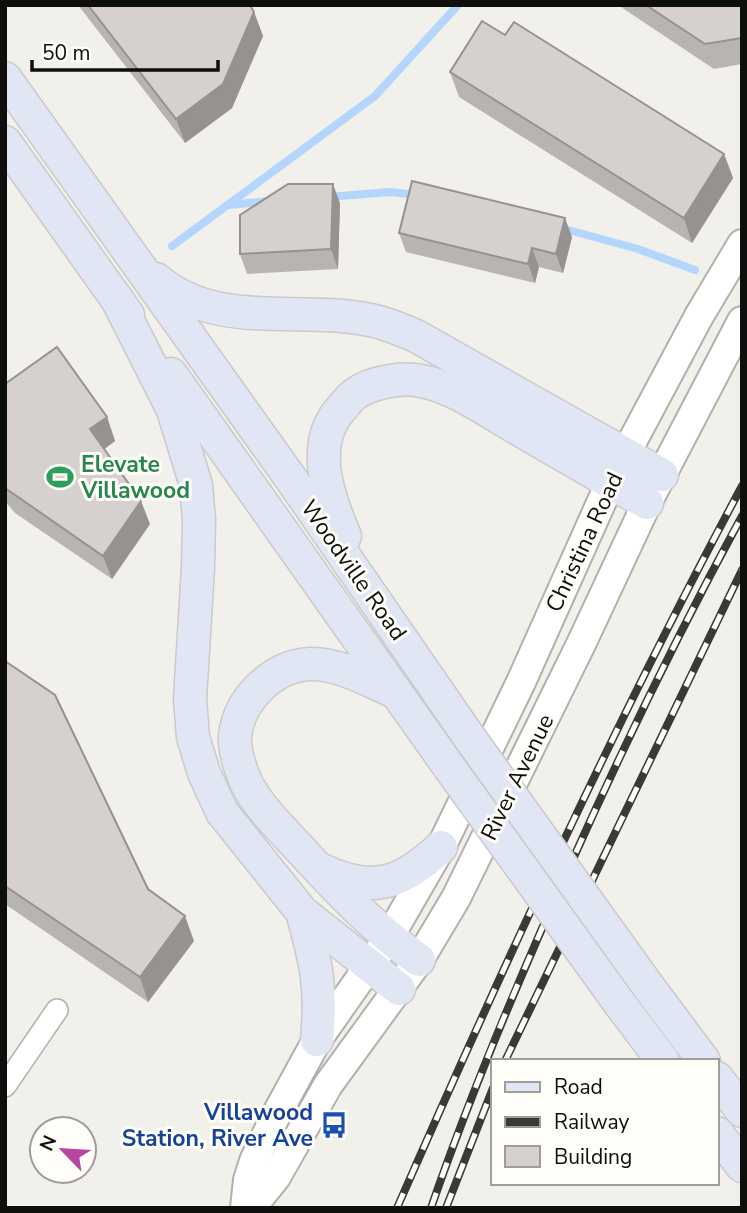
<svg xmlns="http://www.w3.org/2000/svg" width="747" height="1213" viewBox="0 0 747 1213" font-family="'Nunito Sans',sans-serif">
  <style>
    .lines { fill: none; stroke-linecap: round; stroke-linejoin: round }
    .stream { stroke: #b5d6fc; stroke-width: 8 }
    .minor-casing { stroke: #b1b0ab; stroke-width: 24 }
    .secondary-casing { stroke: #b1b0ab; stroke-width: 32 }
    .primary-casing { stroke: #cacaca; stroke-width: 35 }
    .minor { stroke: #fff; stroke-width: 21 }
    .secondary { stroke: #fff; stroke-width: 28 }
    .primary { stroke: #e0e6f4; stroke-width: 32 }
    .rail-casing { stroke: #393936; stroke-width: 8 }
    .rail { stroke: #fefdf8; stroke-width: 5; stroke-dasharray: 16; stroke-linecap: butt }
    .primary-bridge-casing { stroke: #cacaca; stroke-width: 35; stroke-linecap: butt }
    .primary-bridge { stroke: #e0e6f4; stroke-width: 32 }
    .wall { fill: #b8b4b1 }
    .shaded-wall { fill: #969290 }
    .building { fill: #d6d1ce; stroke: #969290; stroke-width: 2 }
    .labels { text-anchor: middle; stroke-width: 6; stroke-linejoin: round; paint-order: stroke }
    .leisure-label { font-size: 23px; font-weight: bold; fill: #27864d; stroke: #fefdf8; text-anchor: start }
    .street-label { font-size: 23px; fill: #0e0e0c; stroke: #fefdf8 }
    .transit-label { font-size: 23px; font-weight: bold; fill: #164399; stroke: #fefdf8; text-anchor: end }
  </style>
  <rect width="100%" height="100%" fill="#f1f0ea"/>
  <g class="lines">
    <!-- stream -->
    <g class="stream">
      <path d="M328,197L390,192L416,195"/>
      <path d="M229,205L270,201"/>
      <path d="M561,228L638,249L695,270"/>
      <path d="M172,246L375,96L458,5"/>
    </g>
    <defs>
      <path id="minor" d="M5,1086L57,1010"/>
      <g id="secondary">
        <path d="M245,1208L248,1180L254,1161L276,1115L317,1040L388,939L441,847L521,682L610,483L699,316L742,244"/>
        <path d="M251,1208L276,1177L328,1085L419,960L456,898L582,642L647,503L742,321"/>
      </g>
      <g id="primary">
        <path d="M5,78L294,483L467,734"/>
        <path d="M5,142L128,315"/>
        <path d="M156,279C217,331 298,305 370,320C386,323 402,330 416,336L662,475"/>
        <path d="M117,299L173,410L196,485L199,520L198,568L190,699L193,737L204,773L222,812L302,912L399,989"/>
        <path d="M171,374L449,767"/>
        <path d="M345,536C329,499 309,446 340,410C345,405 349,398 355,394C372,382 401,377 422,381C455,388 484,409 513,426C558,452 602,478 647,503"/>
        <path d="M395,692C369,681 339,663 310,664C273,666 239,699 235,736C234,751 240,768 246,782C258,807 281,828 299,848C337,889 373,928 419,960"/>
        <path d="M322,870C373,894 401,884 441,847"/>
        <path d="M302,912C316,962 322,987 317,1040"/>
        <path d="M648,986L704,1061"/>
        <path d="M620,1004L663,1061"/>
        <path d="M717,1078L742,1111"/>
        <path d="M717,1133L742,1166"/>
      </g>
    </defs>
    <!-- minor casing -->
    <use href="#minor" class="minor-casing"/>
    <!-- secondary casing -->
    <use href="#secondary" class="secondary-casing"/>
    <!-- primary casing -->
    <use href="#primary" class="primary-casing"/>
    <!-- minor -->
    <use href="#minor" class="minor"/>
    <!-- secondary -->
    <use href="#secondary" class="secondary"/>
    <!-- primary -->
    <use href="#primary" class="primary"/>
    <defs>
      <g id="rail">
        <path d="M505,1061L742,570"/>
        <path d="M397,1208C504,964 616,721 742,486"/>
        <path d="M431,1208C472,1089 521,974 573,859C625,743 681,628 742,516"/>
        <path d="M446,1208L493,1088"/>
      </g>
    </defs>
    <!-- rail casing -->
    <use href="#rail" class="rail-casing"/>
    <!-- rail -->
    <use href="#rail" class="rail"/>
    <defs>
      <g id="primary-bridge">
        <path d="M467,734L648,986"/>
        <path d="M449,767L620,1004"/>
      </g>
    </defs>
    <!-- primary-bridge casing -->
    <use href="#primary-bridge" class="primary-bridge-casing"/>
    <!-- primary-bridge -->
    <use href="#primary-bridge" class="primary-bridge"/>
  </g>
  <!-- wall -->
  <g class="wall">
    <path d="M78,5H250L254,12L263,36L232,108L185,143Z"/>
    <path d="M618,5H742V64L714,69Z"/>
    <path d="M505,35L724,154L733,178L692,243L459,97L450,72Z"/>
    <path d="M340,203L338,269L247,274L240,254Z"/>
    <path d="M399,233L572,237L563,273L539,267L535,283L406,252Z"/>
    <path d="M5,384L107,417L115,441L104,449L150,524L112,579L15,513L5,501Z"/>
    <path d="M5,661L148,889L194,941L148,1002L5,904Z"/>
  </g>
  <!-- shaded-wall -->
  <g class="shaded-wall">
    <path d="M254,12L263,36L232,108L185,143L176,119Z"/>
    <path d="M724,154L733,178L692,243L684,218Z"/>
    <path d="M333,184L340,203L338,269L331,249Z"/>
    <path d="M565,218L572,237L563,273L556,254Z"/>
    <path d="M532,248L539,267L535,283L528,264Z"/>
    <path d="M107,417L115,441L99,453L90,429Z"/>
    <path d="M141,501L150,524L112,579L103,556Z"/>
    <path d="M185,916L194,941L148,1002L140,977Z"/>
  </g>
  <!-- building -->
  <g class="building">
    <path d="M88,5H250L254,12L223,84L176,119Z"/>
    <path d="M646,5H742V38L705,44Z"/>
    <path d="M482,21L505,35L514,22L724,154L684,218L450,72Z"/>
    <path d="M412,181L565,218L556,254L532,248L528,264L399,233Z"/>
    <path d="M288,184H333L331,249L240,254V215Z"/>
    <path d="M57,347L107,417L90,429L141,501L103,556L5,488V384Z"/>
    <path d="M5,661L55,695L148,889L185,916L140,977L5,886Z"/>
  </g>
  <!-- icons -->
  <defs>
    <symbol id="stadium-bare" viewBox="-9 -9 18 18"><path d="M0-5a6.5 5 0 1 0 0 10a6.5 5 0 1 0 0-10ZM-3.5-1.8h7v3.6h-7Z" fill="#2e9e5b" stroke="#fefdf8" stroke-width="2.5" paint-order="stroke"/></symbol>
    <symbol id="bus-bare" viewBox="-9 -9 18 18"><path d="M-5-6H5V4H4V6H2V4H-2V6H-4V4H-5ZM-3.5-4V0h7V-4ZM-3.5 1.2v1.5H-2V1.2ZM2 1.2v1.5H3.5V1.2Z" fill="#1a4fb4" stroke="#fefdf8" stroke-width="2.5" paint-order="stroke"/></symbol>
  </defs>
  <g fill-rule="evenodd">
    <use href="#stadium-bare" x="41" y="458" width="38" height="38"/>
    <use href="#bus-bare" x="315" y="1106" width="38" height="38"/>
  </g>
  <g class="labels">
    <!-- leisure labels -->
    <g class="leisure-label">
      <text x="81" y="472">Elevate<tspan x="81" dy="26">Villawood</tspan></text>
    </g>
    <!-- street labels -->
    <g class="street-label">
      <text transform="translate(584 542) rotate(-65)" y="8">Christina Road</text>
      <text transform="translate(354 570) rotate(55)" y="8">Woodville Road</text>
      <text transform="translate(517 777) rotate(-64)" y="8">River Avenue</text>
    </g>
    <!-- transit labels -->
    <g class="transit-label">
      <text x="313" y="1120">Villawood<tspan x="313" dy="26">Station, River Ave</tspan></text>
    </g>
  </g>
  <!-- border -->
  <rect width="747" height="1213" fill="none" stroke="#0e0e0c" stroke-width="14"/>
  <!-- legend -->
  <rect x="491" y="1059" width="228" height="126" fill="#fefdf8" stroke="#9e9d9a" stroke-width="2"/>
  <rect x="505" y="1082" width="35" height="10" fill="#e0e6f4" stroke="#9e9d9a" stroke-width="2"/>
  <text x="554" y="1094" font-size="21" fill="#0e0e0c">Road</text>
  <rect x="505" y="1117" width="35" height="10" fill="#393936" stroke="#9e9d9a" stroke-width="2"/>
  <text x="554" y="1129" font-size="21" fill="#0e0e0c">Railway</text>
  <rect x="505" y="1146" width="35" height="21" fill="#d6d1ce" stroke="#9e9d9a" stroke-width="2"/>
  <text x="554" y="1164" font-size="21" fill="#0e0e0c">Building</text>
  <!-- north arrow -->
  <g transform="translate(63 1150) rotate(295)"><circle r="33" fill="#fefdf8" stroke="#9e9d9a" stroke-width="2"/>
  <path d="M0-5L12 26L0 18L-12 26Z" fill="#b846a0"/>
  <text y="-10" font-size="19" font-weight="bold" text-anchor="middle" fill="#0e0e0c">N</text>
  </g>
  <!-- scale -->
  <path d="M32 60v10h186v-10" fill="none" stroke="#0e0e0c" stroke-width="3.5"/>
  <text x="42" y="60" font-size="21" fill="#0e0e0c" stroke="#fefdf8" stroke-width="5" paint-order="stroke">50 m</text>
</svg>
